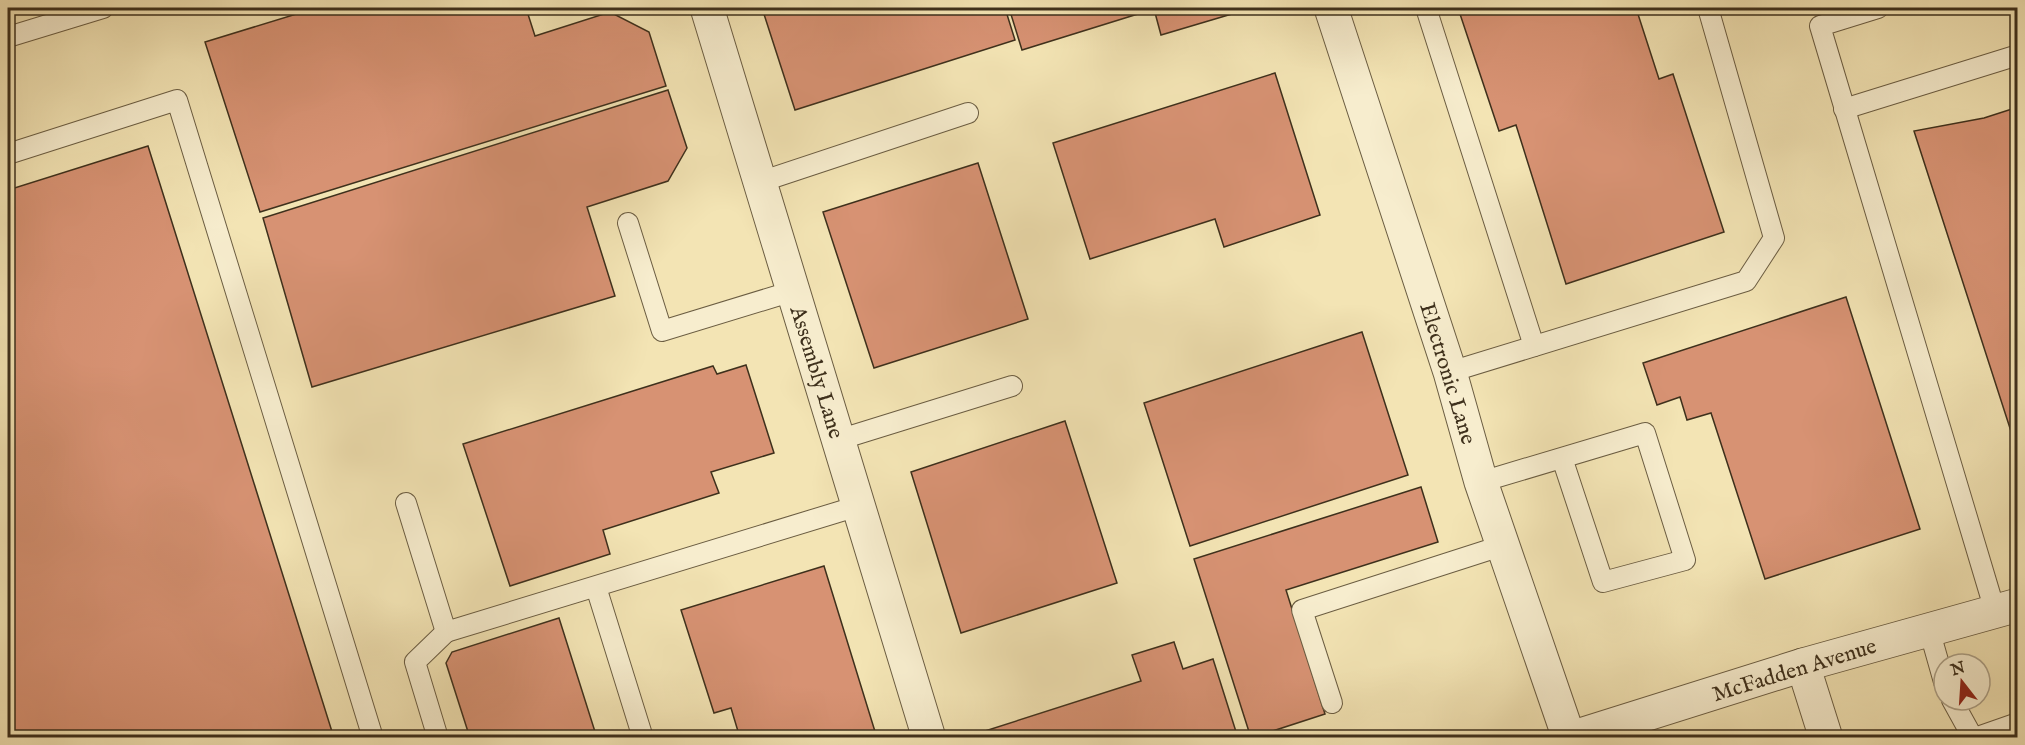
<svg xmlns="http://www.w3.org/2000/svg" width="2025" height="745" viewBox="0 0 2025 745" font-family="'IM FELL English',serif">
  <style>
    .building { fill: #d79273; stroke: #3e301c; stroke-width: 1.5 }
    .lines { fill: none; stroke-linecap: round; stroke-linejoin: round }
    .service-casing { stroke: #6b5d42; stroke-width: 22 }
    .minor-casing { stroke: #6b5d42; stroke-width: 35 }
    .tertiary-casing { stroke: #6b5d42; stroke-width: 35 }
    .service { stroke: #f7edce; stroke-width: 20 }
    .minor { stroke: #f7edce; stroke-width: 33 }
    .tertiary { stroke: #f7edce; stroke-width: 33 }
    .labels { text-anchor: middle; stroke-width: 4.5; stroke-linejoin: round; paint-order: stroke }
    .street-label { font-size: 22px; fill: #3e301c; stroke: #f7edce }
  </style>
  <rect width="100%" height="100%" fill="#f3e4b4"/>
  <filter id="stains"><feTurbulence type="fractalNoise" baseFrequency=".00333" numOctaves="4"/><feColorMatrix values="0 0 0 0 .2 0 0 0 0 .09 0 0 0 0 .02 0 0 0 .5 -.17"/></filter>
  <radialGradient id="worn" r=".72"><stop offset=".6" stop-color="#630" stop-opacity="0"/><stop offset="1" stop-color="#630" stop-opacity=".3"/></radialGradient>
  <!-- building -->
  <g class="building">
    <path d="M316,8H526L535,36L610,12L649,32L666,86L260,212L205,42Z"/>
    <path d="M762,8H1005L1015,40L795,110Z"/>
    <path d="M1009,8H1252L1161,35L1154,9L1022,50Z"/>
    <path d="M1458,8H1636L1659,79L1673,74L1724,232L1566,284L1516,125L1499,131Z"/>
    <path d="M1275,73L1320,215L1224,247L1215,219L1090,259L1053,143Z"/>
    <path d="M668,90L687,148L668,181L587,207L615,296L312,387L263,218Z"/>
    <path d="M2018,107V453L1914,131L1984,118Z"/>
    <path d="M148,146L334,738H8V190Z"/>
    <path d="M978,163L1028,319L874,368L823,212Z"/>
    <path d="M1846,297L1920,529L1765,579L1711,413L1687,420L1680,397L1657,405L1643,363Z"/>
    <path d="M1362,332L1408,475L1190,546L1144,403Z"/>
    <path d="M746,365L774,453L711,472L719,493L603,530L610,554L510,586L463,444L713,366L717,374Z"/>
    <path d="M1065,421L1117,583L961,633L911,472Z"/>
    <path d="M1421,487L1438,542L1286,590L1325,714L1251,738L1194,559Z"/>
    <path d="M824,566L877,738H740L731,708L714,713L681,610Z"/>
    <path d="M559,618L597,738H470L446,663L452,652Z"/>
    <path d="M1174,642L1183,669L1213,659L1238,738H987L985,731L1141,681L1132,655Z"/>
  </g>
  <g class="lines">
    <defs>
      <g id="service">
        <path d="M1426,8L1534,346"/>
        <path d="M1878,8L1820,26L1995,611"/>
        <path d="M8,37L103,8"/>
        <path d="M1844,109L2018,55"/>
        <path d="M8,154L177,100L373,738"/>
        <path d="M760,182L968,113"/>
        <path d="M628,223L662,331L793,291"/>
        <path d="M1450,372L1746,281L1774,238L1708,8"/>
        <path d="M838,440L1012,386"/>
        <path d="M1481,482L1645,433L1685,560L1603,582L1562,458"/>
        <path d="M406,503L446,632L858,506"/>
        <path d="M596,587L643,738"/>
        <path d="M1929,629L1944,682"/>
        <path d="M1952,700L1973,738"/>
        <path d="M1332,703L1302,610L1504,545"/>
        <path d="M438,738L415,662L446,632"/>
        <path d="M1975,738L2018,723"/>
      </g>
      <g id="minor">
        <path d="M707,8L929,738"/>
        <path d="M1331,8L1450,372L1481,482L1569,738"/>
        <path d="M1803,665L1826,738"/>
      </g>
      <path id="tertiary" d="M1571,738L1803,665L2018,605"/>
    </defs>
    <!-- service casing -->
    <use href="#service" class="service-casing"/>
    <!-- minor casing -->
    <use href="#minor" class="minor-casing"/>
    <!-- tertiary casing -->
    <use href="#tertiary" class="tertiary-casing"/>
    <!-- service -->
    <use href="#service" class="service"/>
    <!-- minor -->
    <use href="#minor" class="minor"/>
    <!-- tertiary -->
    <use href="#tertiary" class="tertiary"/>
  </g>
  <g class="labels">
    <!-- street labels -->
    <g class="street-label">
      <text transform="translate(818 372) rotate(73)" y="8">Assembly Lane</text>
      <text transform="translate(1449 373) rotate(73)" y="8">Electronic Lane</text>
      <text transform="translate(1794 669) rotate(-17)" y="8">McFadden Avenue</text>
    </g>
  </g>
  <!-- margin -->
  <rect width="2025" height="745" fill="none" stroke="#f3e4b4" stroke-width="30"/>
  <rect x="9" y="9" width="2007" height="727" fill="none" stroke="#3e301c" stroke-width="3"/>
  <rect x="15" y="15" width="1995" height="715" fill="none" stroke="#3e301c" stroke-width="1.5"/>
  <!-- north arrow -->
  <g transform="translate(1962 682) rotate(343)"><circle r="28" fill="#f7edce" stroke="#ada187" stroke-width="1.5"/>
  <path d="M0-4.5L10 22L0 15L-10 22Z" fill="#8f2418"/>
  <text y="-9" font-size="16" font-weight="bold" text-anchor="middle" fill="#3e301c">N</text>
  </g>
  <rect width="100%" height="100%" filter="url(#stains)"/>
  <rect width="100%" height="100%" fill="url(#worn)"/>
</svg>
